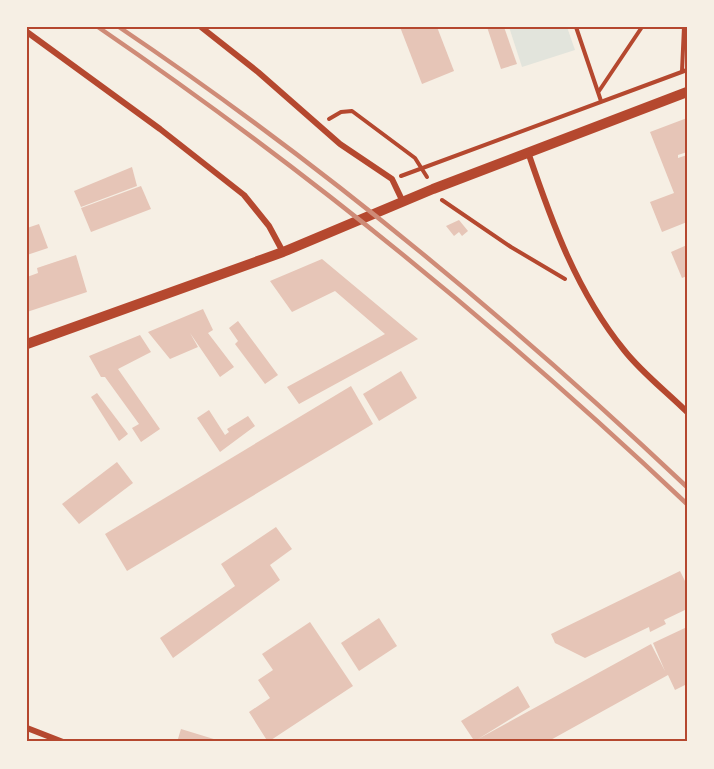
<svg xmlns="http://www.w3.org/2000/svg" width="714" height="769" viewBox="0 0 714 769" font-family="'Noto Serif',serif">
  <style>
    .green { fill: #e2e4dc }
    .building { fill: #e6c5b7 }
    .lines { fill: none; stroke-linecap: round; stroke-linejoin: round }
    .path { stroke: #b5482f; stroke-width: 4 }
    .minor { stroke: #b5482f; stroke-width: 6 }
    .tertiary { stroke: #b5482f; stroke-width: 10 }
    .rail { stroke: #cf8b77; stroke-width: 4.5 }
    .neatline { fill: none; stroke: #b5482f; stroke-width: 2 }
  </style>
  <rect width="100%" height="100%" fill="#f6efe4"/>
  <!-- green -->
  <path class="green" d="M509,27H567L575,50L522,67Z"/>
  <!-- building -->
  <g class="building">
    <path d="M400,27H437L454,71L422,84Z"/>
    <path d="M487,27H504L517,64L501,69Z"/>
    <path d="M687,118V152L678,155V158L687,155V222L662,232L650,202L674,193L650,132Z"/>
    <path d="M132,167L137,186L81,207L74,191Z"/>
    <path d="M141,186L151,209L91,232L81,208Z"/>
    <path d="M459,220L468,231L462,236L459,232L454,236L446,226Z"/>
    <path d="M39,224L48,248L27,255V228Z"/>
    <path d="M687,245V276L682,278L671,252Z"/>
    <path d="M76,255L87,292L27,312V277L38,273L37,268Z"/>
    <path d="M322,259L418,339L299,404L287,387L385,334L335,291L292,312L270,281Z"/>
    <path d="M203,309L213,330L208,333L234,367L220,377L190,333L198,347L170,359L148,332Z"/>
    <path d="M238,321L278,375L265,384L235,344L238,341L229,328Z"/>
    <path d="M140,335L151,352L118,369L160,429L141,442L132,428L139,424L105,377H101L89,356Z"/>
    <path d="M401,371L417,398L379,421L363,394Z"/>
    <path d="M351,386L373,424L127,571L105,534Z"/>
    <path d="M97,393L128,434L119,441L91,397Z"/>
    <path d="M209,410L225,435L229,432L227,429L248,416L255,426L220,452L197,418Z"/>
    <path d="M117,462L133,483L79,524L62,504Z"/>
    <path d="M276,527L292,549L270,565L280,580L173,658L160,638L235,586L221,564Z"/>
    <path d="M680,571L687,585V609L664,620L666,624L650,632L649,627L585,658L555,643L551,634Z"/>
    <path d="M379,618L397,646L359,671L341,643Z"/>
    <path d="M310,622L353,686L268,742L249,712L270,698L258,680L273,670L262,654Z"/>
    <path d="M687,627V684L675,690L668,675L547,742H475L461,721L518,686L530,707L478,739L651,644L665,671L653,643Z"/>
    <path d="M181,729L217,740L216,742H177Z"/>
  </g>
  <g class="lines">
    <!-- path -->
    <g class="path">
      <path d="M576,27L601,101"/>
      <path d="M682,71L684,27"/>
      <path d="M599,91L642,27"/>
      <path d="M329,119L341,112L352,111L415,158L427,177"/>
      <path d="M401,176L687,70"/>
      <path d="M442,200L511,247L565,279"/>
    </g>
    <!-- minor -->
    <g class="minor">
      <path d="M201,27L258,72L340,144L392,179L403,202"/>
      <path d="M27,32L160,129L244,195L269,226L283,252"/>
      <path d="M528,152C552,223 577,292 624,350C642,373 667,392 687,412"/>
      <path d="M27,728L63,742"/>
    </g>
    <!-- tertiary -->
    <path class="tertiary" d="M27,344L283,252L433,189L687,92"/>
    <!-- rail -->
    <g class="rail">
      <path d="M98,27C307,170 503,330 687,504"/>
      <path d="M119,27C321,163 510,320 687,487"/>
    </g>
  </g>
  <!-- border -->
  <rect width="714" height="769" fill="none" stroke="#f6efe4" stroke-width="57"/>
  <rect x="28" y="28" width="658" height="712" class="neatline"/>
</svg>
